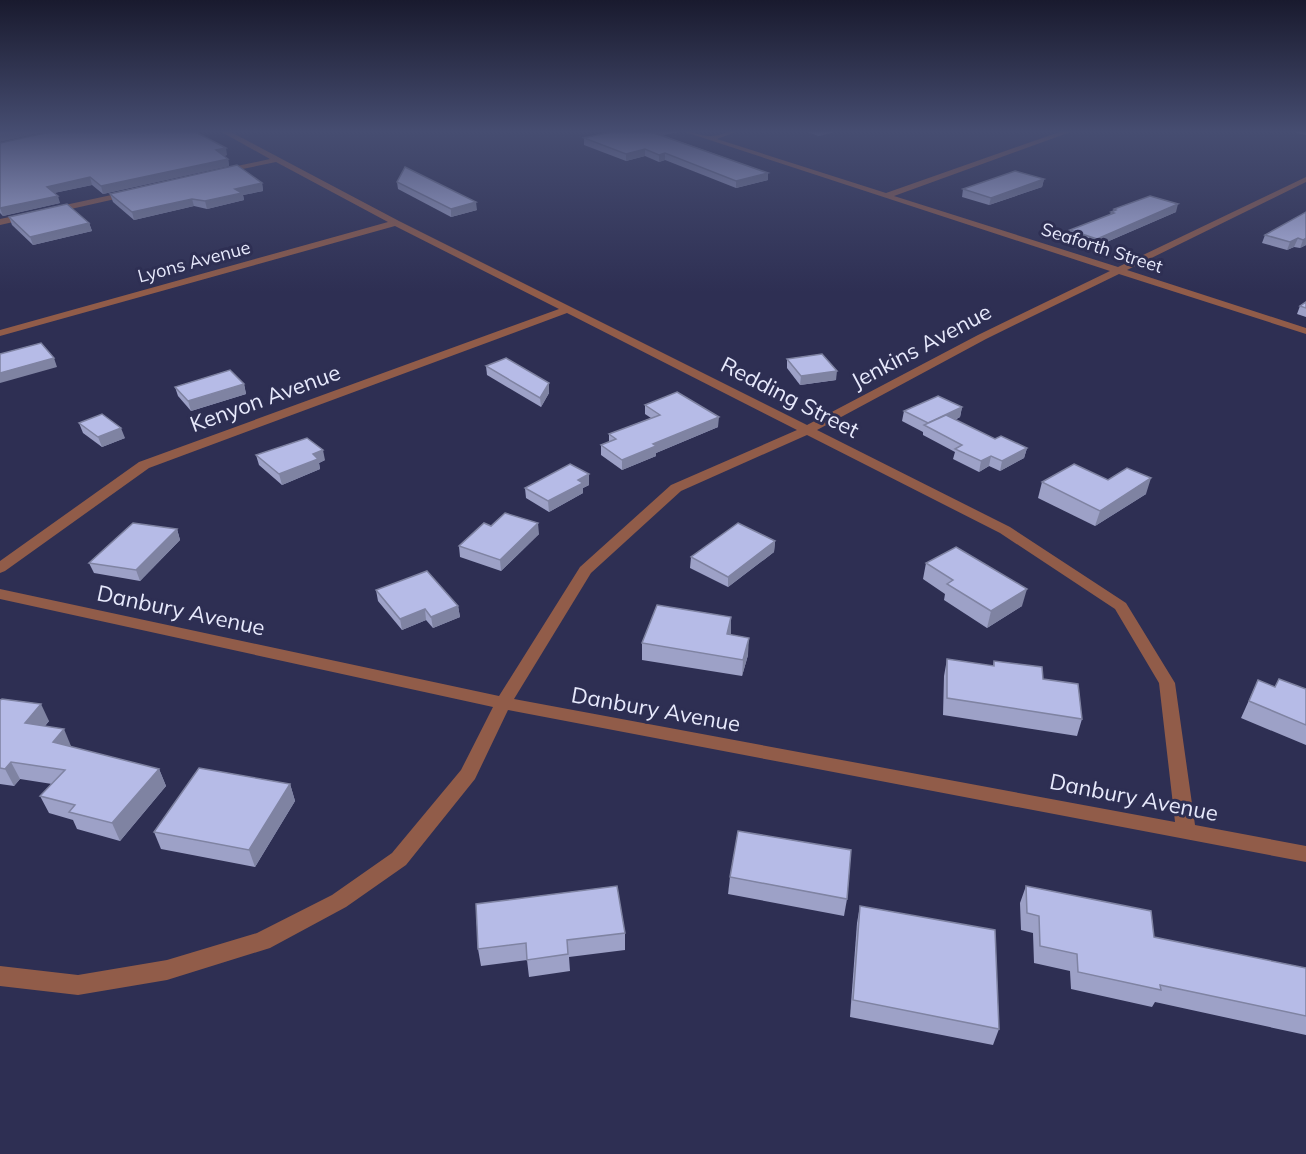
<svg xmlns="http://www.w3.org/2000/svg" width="1306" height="1154" viewBox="0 0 1306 1154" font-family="Mulish,sans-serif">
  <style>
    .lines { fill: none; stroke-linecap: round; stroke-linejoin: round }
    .minor { fill: #915c49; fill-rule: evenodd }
    .wall { fill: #9da1c7 }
    .shaded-wall { fill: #7f83a2 }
    .building { fill: #b6bbe7; stroke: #7f83a2; stroke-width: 1.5 }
    .labels { text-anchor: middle; stroke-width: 6; stroke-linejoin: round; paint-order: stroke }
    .far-street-label { font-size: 18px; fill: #e7e9fc; stroke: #2e2f53 }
    .street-label { font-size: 22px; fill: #e7e9fc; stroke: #2e2f53 }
  </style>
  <rect width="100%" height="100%" fill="#2e2f53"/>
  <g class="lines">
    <!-- minor -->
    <g class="minor">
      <path d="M218,130H227L399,221L807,425L978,335L1110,271L679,130C689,130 697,135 708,136C718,137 730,130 741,130L717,139L886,193L1065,130H1076L894,196L1118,267L1306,177V182L1127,270L1306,328V334L1119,274L986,339L817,430L1010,527L1126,603L1175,683L1195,825L1306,846V862L508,710L475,779L406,865L346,907L270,948L167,980L78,995L0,986V966L78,975L167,960L257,933L332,895L392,853L461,770L493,707L0,599V589L499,696L580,567L671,485L797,430L567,313L149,468L5,571L0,573V561L139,462L559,309L395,226L0,336V330L388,222L276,162L218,174V170L270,159ZM807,435L1000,533L1115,609L1159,683L1175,822L514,699L591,573L681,491Z"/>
      <path d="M130,191L134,193L133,195L0,225V219Z"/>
    </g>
  </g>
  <!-- wall -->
  <g class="wall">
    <path d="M801,130H841L819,136Z"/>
    <path d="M1287,130H1306V135Z"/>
    <path d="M678,132L662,135L768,173V180L736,188L665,160L659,162L645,156L626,161L584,145V138Z"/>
    <path d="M0,143L227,155L224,156L228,159L229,166L103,194L92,185L54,193L60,203L3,216L0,213Z"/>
    <path d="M1044,179L1042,187L989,205L962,197L963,189Z"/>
    <path d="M397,182L477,210L451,217L398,189Z"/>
    <path d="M262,183L263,191L243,195L244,200L207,209L194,206L134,220L113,202L110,194Z"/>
    <path d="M1114,209L1176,212L1095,247L1069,238L1070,230L1110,215L1111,212L1113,211Z"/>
    <path d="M1306,212V245L1300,248L1294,247L1287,250L1262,243L1265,235Z"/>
    <path d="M9,217L89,223L92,231L33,245L12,225Z"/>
    <path d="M1306,302V317L1297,314L1300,306Z"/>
    <path d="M787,359L836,380L800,385L787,368Z"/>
    <path d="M486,366L549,383V393L541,407L487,375Z"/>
    <path d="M244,384L246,394L191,411L178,396L175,387Z"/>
    <path d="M645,405L718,427L656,453V456L622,470L601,455V445L609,442V434L651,418L645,414Z"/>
    <path d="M962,407L960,417L955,420L995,439L1027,448L1024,458L1000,471L989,466L979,472L953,459L955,452L923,435V432L902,421L904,411Z"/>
    <path d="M79,423L125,438L102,447L83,433Z"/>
    <path d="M256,455L325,460L319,463L320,469L282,485L259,465Z"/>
    <path d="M589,474V485L583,488V493L549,512L526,498L525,488Z"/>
    <path d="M1108,480L1146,494L1095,526L1038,498L1042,482Z"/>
    <path d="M491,526L539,534L501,571L460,557L459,546Z"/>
    <path d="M177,529L180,540L140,581L94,573L89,563Z"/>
    <path d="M775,541L774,552L728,587L690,568L691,557Z"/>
    <path d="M926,563L1022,606L987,628L944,600L945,594L923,579Z"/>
    <path d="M376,590L458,606L460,617L433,628L426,620L402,630L378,601Z"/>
    <path d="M730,635L748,655L742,676L642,660V643Z"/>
    <path d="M947,659L993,666L994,661L1043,679L1082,719L1077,736L943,715L944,676Z"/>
    <path d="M1258,680L1275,687L1306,689V745L1241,718Z"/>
    <path d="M0,700L49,721L45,726L71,746V747L159,769L166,786L120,841L77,829L73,820L49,813L40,796L52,784L20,779L14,786L0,784Z"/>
    <path d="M290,784L295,801L255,867L161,849L154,832Z"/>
    <path d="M730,877L847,899L844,916L728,894Z"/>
    <path d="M1026,886L1154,937L1306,968V1035L1155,1002L1152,1007L1071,989L1070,971L1034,963L1033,933L1021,930L1020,903Z"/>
    <path d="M476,904L625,933V950L569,957L570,971L529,977L527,960L481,966L478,949Z"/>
    <path d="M860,906L999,1029L993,1045L850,1017L857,923Z"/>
  </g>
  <!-- shaded-wall -->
  <g class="shaded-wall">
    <path d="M21,130H54L0,142V135Z"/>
    <path d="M656,130H678V132L651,138V132Z"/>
    <path d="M820,130H841L819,136Z"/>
    <path d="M226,148L227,155L218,157L216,150Z"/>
    <path d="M645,149V156L626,161V154Z"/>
    <path d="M665,153V160L659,162V155Z"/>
    <path d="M228,159L229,166L103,194L101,186Z"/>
    <path d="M768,173V180L736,188V181Z"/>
    <path d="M90,177L92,185L49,194L47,187Z"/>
    <path d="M1044,179L1042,187L989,205L991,198Z"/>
    <path d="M262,183L263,191L243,195L244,200L207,209L205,201L235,189Z"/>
    <path d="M58,196L60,203L3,216L0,208Z"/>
    <path d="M192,199L194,206L134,220L132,212Z"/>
    <path d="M476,202L477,210L451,217V209Z"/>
    <path d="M1178,204L1176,212L1095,247L1097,239Z"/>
    <path d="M89,223L92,231L33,245L30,237Z"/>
    <path d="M1298,238L1294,247L1287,250L1290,242Z"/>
    <path d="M1306,238V245L1300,248L1303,240Z"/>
    <path d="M54,358L57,367L0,383V373Z"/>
    <path d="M837,371L836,380L800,385L801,376Z"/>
    <path d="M549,383V393L541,407L540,398Z"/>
    <path d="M244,384L246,394L191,411L188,401Z"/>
    <path d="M962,407L960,417L933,430L928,423Z"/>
    <path d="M719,417L718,427L656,453V456L622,470V460L653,444Z"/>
    <path d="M121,428L125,438L102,447L98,437Z"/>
    <path d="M1027,448L1024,458L1000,471L1002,461Z"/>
    <path d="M323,450L325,460L319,463L320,469L282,485L279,474L313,454Z"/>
    <path d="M991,456L989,466L979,472L981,461Z"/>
    <path d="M589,474V485L583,488V493L549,512L548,501L578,480Z"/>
    <path d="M1151,478L1146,494L1095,526L1100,511Z"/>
    <path d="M538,523L539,534L501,571L500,560Z"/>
    <path d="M177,529L180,540L140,581L136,570Z"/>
    <path d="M775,541L774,552L728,587V577Z"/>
    <path d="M1027,589L1022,606L987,628L991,611Z"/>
    <path d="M458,606L460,617L433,628L431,617Z"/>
    <path d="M425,609L426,620L402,630L400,619Z"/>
    <path d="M731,617V634L726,651L727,634Z"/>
    <path d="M749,638L748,655L742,676L743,660Z"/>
    <path d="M41,704L49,721L33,740L25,723Z"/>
    <path d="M64,729L71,746L61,759L53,742Z"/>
    <path d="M11,762L20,779L14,786L5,769Z"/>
    <path d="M159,769L166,786L120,841L112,823Z"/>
    <path d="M290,784L295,801L255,867L249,850Z"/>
  </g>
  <!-- building -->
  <g class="building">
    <path d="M0,130H21L0,135Z"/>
    <path d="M58,130H192L226,148L216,150L228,159L101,186L90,177L47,187L58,196L0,208V143Z"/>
    <path d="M620,130H656L651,132L768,173L736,181L665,153L659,155L645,149L626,154L584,138Z"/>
    <path d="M237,165L262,183L235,189L242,193L205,201L192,199L132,212L110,194Z"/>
    <path d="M405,167L476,202L451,209L397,182Z"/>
    <path d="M1015,171L1044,179L991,198L963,189Z"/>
    <path d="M1150,196L1178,204L1097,239L1070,230L1114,213L1111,212L1116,210L1114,209Z"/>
    <path d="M67,204L89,223L30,237L9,217Z"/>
    <path d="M1306,212V238L1303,240L1298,238L1290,242L1265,235Z"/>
    <path d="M1306,302V308L1300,306Z"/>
    <path d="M41,343L54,358L0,373V354Z"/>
    <path d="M822,354L837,371L801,376L787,359Z"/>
    <path d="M506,358L549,383L540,398L486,366Z"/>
    <path d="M230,370L244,384L188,401L175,387Z"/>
    <path d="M677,392L719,417L653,444L656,446L622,460L601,445L616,439L609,434L660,415L645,405Z"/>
    <path d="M938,396L962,407L928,423L904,411Z"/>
    <path d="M102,414L121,428L98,437L79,423Z"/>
    <path d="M946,415L995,439L1001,436L1027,448L1002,461L991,456L981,461L955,449L962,445L924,425Z"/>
    <path d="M307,438L323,450L313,454L318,459L279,474L256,455Z"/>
    <path d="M570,464L589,474L578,480L583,483L548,501L525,488Z"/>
    <path d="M1074,464L1108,480L1127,468L1151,478L1100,511L1042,482Z"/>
    <path d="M505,513L538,523L500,560L459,546L484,523L491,526Z"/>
    <path d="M133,523L177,529L136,570L89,563Z"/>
    <path d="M738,523L775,541L728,577L691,557Z"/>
    <path d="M956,547L1027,589L991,611L947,584L953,580L926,563Z"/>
    <path d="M427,571L458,606L431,617L425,609L400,619L376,590Z"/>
    <path d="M657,605L731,617L727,634L749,638L743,660L642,643Z"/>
    <path d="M947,659L994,666V661L1042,667L1043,679L1078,684L1082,719L947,698Z"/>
    <path d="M1279,679L1306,689V725L1249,701L1258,680L1275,687Z"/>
    <path d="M2,699L41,704L25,723L64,729L53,742L159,769L112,823L69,812L75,805L40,796L65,770L11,762L5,769L0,768V700Z"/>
    <path d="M199,768L290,784L249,850L154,832Z"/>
    <path d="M738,831L851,850L847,899L730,877Z"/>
    <path d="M617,886L625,933L567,940L568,954L527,960L526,943L478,949L476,904Z"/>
    <path d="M1026,886L1151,911L1154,937L1306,968V1016L1160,985L1161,990L1078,972L1077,954L1040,946L1039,916L1027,913Z"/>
    <path d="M860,906L995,930L999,1029L853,1000Z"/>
  </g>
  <!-- sky -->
  <linearGradient id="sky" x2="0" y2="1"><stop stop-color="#191a2e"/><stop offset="0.45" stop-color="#464d71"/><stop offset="1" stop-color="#464d71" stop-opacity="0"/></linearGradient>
  <rect width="1306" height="292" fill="url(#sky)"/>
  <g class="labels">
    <!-- far-street labels -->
    <g class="far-street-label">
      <text transform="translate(1102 248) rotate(18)" y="6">Seaforth Street</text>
      <text transform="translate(194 262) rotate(-15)" y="6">Lyons Avenue</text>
    </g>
    <!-- street labels -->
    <g class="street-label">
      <text transform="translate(921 346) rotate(-28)" y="8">Jenkins Avenue</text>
      <text transform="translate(790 397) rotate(27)" y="8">Redding Street</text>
      <text transform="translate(265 398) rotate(-20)" y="8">Kenyon Avenue</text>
      <text transform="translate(181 610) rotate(12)" y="8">Danbury Avenue</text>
      <text transform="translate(656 709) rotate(10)" y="8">Danbury Avenue</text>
      <text transform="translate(1134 797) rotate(11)" y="8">Danbury Avenue</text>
    </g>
  </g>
</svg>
